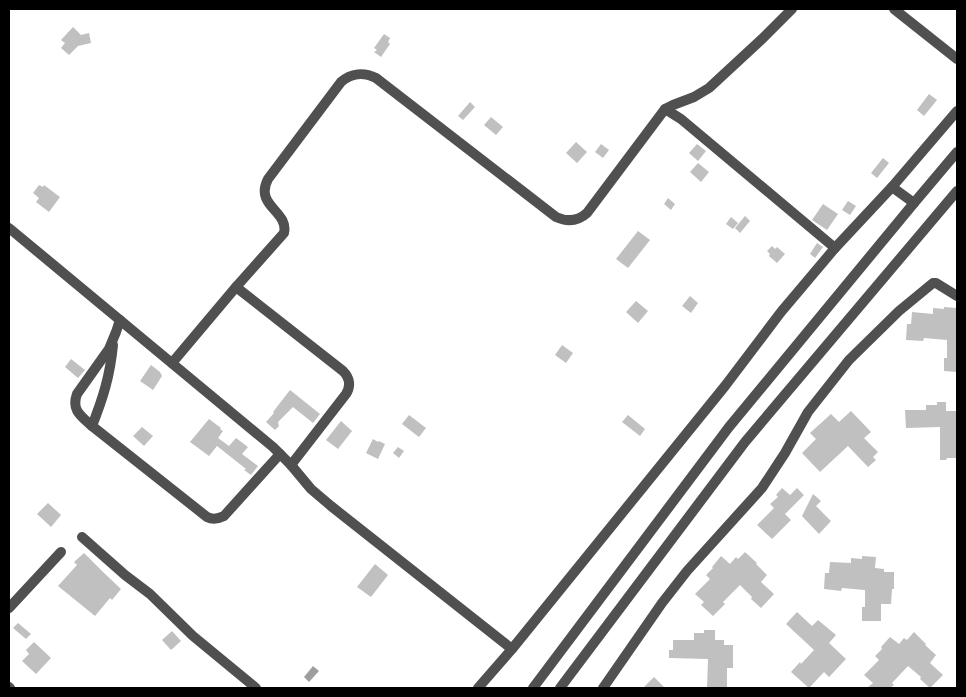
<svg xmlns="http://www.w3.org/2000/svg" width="966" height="697" viewBox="0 0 966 697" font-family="Helvetica,sans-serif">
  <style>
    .water { fill: #9e9e9e }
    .building { fill: #c0c0c0 }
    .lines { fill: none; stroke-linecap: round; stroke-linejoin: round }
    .street { stroke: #505050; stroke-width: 10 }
  </style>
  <rect width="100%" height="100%" fill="#fff"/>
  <!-- water -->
  <path class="water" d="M313,666L319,671L309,682L304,677Z"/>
  <!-- building -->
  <g class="building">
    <path d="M73,27L81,35L89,33L91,43L78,46L69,55L61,48L65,43L61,40Z"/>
    <path d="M384,34L390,38L388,42L390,44L381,57L374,52L377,50L374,48Z"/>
    <path d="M929,94L937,100L924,116L917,110Z"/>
    <path d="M470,102L475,107L463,120L458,116Z"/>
    <path d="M491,117L503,127L496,135L484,125Z"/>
    <path d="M576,142L587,152L577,163L566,153Z"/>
    <path d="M601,144L609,150L603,158L595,152Z"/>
    <path d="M697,144L706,151L698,161L689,153Z"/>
    <path d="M883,158L889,163L877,178L871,173Z"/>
    <path d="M698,163L709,172L701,182L690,172Z"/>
    <path d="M39,185L43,187L44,185L60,197L49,212L36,202L39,198L33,193Z"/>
    <path d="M668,198L675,204L671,210L664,204Z"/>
    <path d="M848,201L856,206L850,215L842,210Z"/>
    <path d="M823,204L838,214L827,230L812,220Z"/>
    <path d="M745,216L750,221L740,233L735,228Z"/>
    <path d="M731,217L738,223L733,229L726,224Z"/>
    <path d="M638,231L650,240L628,268L616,259Z"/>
    <path d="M817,243L823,247L815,258L810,254Z"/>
    <path d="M772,246L775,249L777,247L785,254L777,263L769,256L770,254L767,251Z"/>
    <path d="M690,296L698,303L691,313L682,306Z"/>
    <path d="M636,301L648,311L638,323L626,312Z"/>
    <path d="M944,307L957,308V372L944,371V358H947V340L924,338L923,341L906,340L907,324H911L912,312L933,314V308L944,309Z"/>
    <path d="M562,345L573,353L566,363L555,355Z"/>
    <path d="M71,359L85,370L78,378L65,367Z"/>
    <path d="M151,365L160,372L162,376L153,390L140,381Z"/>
    <path d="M290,390L320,414L313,423L293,407L278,422L279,426L275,430L266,422L274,413L273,412Z"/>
    <path d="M937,402H946V411H957V458H947L946,460H940V427L906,428L905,410H926V405H937Z"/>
    <path d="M851,411L871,432L864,438L878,452L873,457L876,460L868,467L848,446L820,472L802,453L816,439L810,433L831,414L839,422Z"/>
    <path d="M409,415L426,428L419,437L402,424Z"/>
    <path d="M628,415L645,429L640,436L622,422Z"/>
    <path d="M209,419L221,428L220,429L223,431L218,438L229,446L236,438L248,447L242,454L258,466L251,475L244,470L246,469L217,446L209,456L190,442Z"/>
    <path d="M341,421L352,431L338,449L326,440Z"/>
    <path d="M142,427L153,436L144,446L133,436Z"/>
    <path d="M373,439L378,442L379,441L385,444L378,459L366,453Z"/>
    <path d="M398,447L404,451L399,458L393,453Z"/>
    <path d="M782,488L790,495L797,488L804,495L785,514L791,520L772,539L757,525L774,508L770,504L778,497L776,495Z"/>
    <path d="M813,494L821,501L816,506L831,521L819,534L802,516Z"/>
    <path d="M48,503L61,515L51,527L37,514Z"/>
    <path d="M745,552L757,563L756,564L767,575L761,582L774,594L761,608L751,599L752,597L740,585L723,602L725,604L713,616L701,605L704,602L695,594L710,579L706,575L713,568L712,567L721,556L730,564L736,557L738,559Z"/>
    <path d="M84,553L103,572L121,589L112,600L110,598L95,616L58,586L77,565L74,562Z"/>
    <path d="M862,556L876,557L875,568L884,569V572H894V589H892L891,604H881V621H862V607H865V590L842,588L841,591L824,589L825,573H829L830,562L851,563V558L862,559Z"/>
    <path d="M375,564L388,575L371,597L357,587Z"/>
    <path d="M797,612L812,626L818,620L836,635L829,643L846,659L829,677L824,672L809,688L791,672L800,662L801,664L814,650L786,624Z"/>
    <path d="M18,623L31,634L26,639L13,628Z"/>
    <path d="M704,630H715V640H724V645H733V668H727V688H707L708,659L669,658V650H673V640H694V633H704Z"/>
    <path d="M172,631L181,641L171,650L162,640Z"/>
    <path d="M914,632L926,644L925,645L936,655L930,663L943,675L930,688L920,679L921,677L908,666L892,683L894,685L890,688H867L873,683L864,675L879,660L875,656L882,649L881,647L890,637L899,644L904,638L907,640Z"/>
    <path d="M34,642L51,658L36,674L22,661L29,654L26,650Z"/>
    <path d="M654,677L665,688H643Z"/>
  </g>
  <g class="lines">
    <!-- street -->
    <g class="street">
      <path d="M894,9L957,59"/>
      <path d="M665,109L681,119L835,248"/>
      <path d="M892,187L914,203"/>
      <path d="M9,228L273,447L291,465L311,489L331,506L512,649"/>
      <path d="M236,287L343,371C350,378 351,386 346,394L291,465"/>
      <path d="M120,320L116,332L109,349L77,394C71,410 81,416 92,426L207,517C213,520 218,519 224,516L280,454"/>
      <path d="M172,363L236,287L284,233C289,211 254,206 268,179L341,82C351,73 364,72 376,78L556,217C567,222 578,221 587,213L665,109L673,105L694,97L709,88L762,39L792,9"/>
      <path d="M92,426C103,398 110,376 113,345"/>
      <path d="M82,537L125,575L150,594L193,636L256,688"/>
      <path d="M9,608L61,552"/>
      <path d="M9,687L10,688"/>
      <path d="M478,688L512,649L725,386L781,312L835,248L892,187L957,111"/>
      <path d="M533,688L729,427L914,203L957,152"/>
      <path d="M560,688L745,442L957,191"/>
      <path d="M603,688L662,603L687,571L762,488L785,453L808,412L849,360L899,311L933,283H936L957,296"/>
    </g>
  </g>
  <!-- border -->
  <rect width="966" height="697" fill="none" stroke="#000000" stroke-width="20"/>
</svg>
